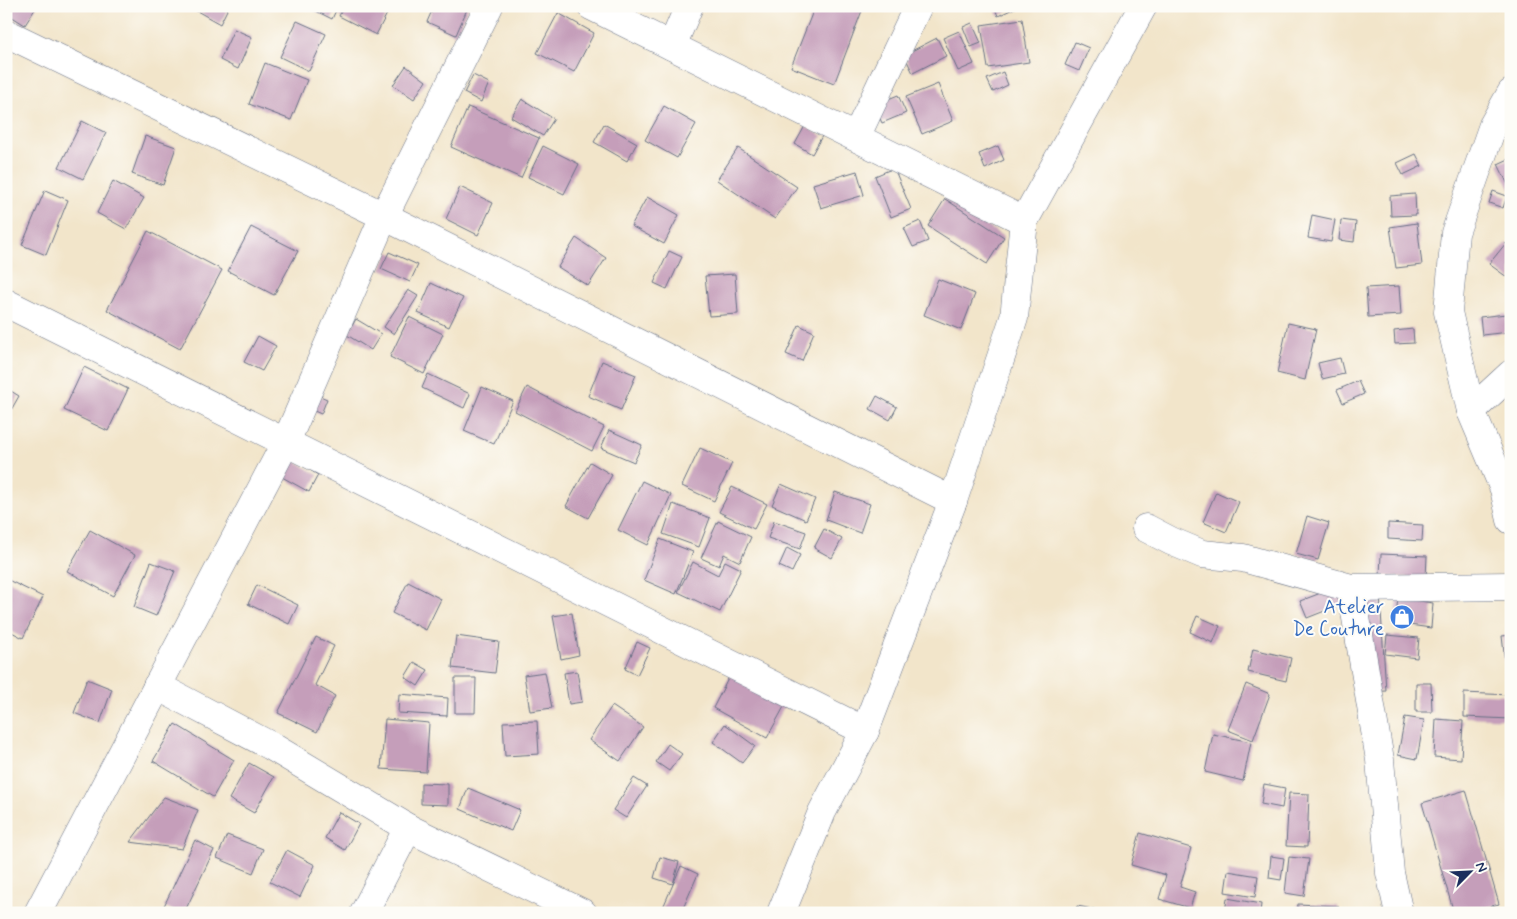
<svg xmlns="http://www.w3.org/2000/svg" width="1517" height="919" viewBox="0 0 1517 919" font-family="Mynerve,sans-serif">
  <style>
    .building { fill: #c59eba }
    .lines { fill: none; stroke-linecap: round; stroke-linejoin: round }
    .street-casing { stroke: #666f84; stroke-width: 29 }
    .street { stroke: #fff; stroke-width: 28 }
    .labels { text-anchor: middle; stroke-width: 4; stroke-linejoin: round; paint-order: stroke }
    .shop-label { font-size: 19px; fill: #366cbe; stroke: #fdfcf7; text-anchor: end }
  </style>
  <rect width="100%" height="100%" fill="#fdfcf7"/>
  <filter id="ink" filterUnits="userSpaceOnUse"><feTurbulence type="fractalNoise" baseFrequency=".02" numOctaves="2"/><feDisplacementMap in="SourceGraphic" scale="10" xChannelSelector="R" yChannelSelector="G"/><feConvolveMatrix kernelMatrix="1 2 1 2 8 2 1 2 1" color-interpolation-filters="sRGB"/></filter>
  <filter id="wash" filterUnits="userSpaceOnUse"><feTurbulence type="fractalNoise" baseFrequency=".0096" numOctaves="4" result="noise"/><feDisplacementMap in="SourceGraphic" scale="20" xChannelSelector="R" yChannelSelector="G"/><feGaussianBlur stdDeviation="1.12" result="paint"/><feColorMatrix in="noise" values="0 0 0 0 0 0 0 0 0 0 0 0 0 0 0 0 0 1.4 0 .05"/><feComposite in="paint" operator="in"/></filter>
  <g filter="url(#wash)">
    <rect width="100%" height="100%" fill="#f2e5ca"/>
    <g id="blocks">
      <!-- building -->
      <g class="building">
        <path d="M6,6H37L25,25L6,13Z"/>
        <path d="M188,6H229L220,24Z"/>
        <path d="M306,6H338L332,19Z"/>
        <path d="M344,6H391L376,35L339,16Z"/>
        <path d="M434,6L468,7L456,35L427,22Z"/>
        <path d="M815,6H858L863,8L834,84L791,67Z"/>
        <path d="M994,6H1019L998,16Z"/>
        <path d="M558,13L594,33L574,72L537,53Z"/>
        <path d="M1022,19L1029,62L988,68L981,25Z"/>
        <path d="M297,21L326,34L309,71L280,57Z"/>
        <path d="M972,23L981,43L971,47L963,27Z"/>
        <path d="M234,29L252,37L238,69L220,60Z"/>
        <path d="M959,31L974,64L958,71L943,38Z"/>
        <path d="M937,38L946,56L913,73L904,55Z"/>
        <path d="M1075,42L1089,48L1079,71L1065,65Z"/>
        <path d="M265,63L307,80L291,120L249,104Z"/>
        <path d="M406,66L426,81L414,99L393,85Z"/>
        <path d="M1003,72L1008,85L993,92L987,79Z"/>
        <path d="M473,75L489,83L481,102L464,93Z"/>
        <path d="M938,84L953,121L922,134L906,97Z"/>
        <path d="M898,95L906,113L882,123L874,105Z"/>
        <path d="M522,99L554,119L543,136L511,117Z"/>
        <path d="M664,106L696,124L677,158L645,140Z"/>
        <path d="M468,107L539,138L521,178L451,147Z"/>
        <path d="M82,121L106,133L83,179L59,167Z"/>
        <path d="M604,124L637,143L627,161L594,142Z"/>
        <path d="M805,126L822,136L812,154L795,144Z"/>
        <path d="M145,136L176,147L163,185L132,174Z"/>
        <path d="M543,146L579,164L564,194L528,177Z"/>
        <path d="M998,146L1004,160L985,169L979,154Z"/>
        <path d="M738,148L797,187L775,219L717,180Z"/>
        <path d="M1416,154L1422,166L1403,175L1397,163Z"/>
        <path d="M1511,158V191L1498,164Z"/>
        <path d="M894,168L911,209L891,217L875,176Z"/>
        <path d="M857,171L864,195L821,208L813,184Z"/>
        <path d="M113,181L144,198L126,229L97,213Z"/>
        <path d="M460,187L493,203L478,235L446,219Z"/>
        <path d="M45,190L68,200L46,255L22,245Z"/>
        <path d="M1493,191L1507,196L1503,208L1489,203Z"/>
        <path d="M1415,194L1416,215L1391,216L1390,196Z"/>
        <path d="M647,197L679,215L664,244L631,226Z"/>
        <path d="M945,199L1004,237L987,264L928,226Z"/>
        <path d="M1312,215L1335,220L1331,242L1308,238Z"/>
        <path d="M1341,220L1356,222L1354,242L1339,240Z"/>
        <path d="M920,221L928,241L913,247L904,228Z"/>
        <path d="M1417,223L1422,265L1396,268L1390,227Z"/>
        <path d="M251,227L298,251L274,295L228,271Z"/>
        <path d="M148,231L222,270L180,349L107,310Z"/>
        <path d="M576,238L606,258L588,286L558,267Z"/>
        <path d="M1506,243L1511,247V280L1489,264Z"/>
        <path d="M669,251L682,257L667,289L654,283Z"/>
        <path d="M389,252L418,265L410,282L381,269Z"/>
        <path d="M735,274L738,314L709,316L705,276Z"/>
        <path d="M938,279L975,294L961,330L924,315Z"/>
        <path d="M431,283L463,298L449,327L418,313Z"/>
        <path d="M1399,286L1401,315L1368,317L1366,288Z"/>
        <path d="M408,290L418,296L394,334L384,327Z"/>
        <path d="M1506,314L1509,332L1482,335L1480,317Z"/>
        <path d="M409,317L443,334L424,374L390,357Z"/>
        <path d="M356,319L381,334L371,350L347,335Z"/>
        <path d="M1288,323L1316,329L1305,380L1277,373Z"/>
        <path d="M799,325L814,332L802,361L786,354Z"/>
        <path d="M1413,329L1414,343L1395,344L1394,331Z"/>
        <path d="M258,336L276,346L262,371L244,362Z"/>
        <path d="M1340,358L1344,374L1322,379L1318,363Z"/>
        <path d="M602,361L636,375L621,410L588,396Z"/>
        <path d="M84,367L128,389L108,431L64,410Z"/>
        <path d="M428,374L470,394L464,408L422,388Z"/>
        <path d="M1358,381L1364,394L1343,403L1337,390Z"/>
        <path d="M482,387L513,401L494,444L464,431Z"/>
        <path d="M527,387L604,427L592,451L515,411Z"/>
        <path d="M6,388L19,396L6,419Z"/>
        <path d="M311,392L327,399L321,414L305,407Z"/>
        <path d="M877,396L897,407L890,420L870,409Z"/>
        <path d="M609,430L642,445L634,462L601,448Z"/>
        <path d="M700,448L732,463L714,501L682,486Z"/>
        <path d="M292,459L318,475L309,492L282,477Z"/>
        <path d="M590,462L612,475L588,518L566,506Z"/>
        <path d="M642,481L671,495L648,545L618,530Z"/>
        <path d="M781,484L815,499L806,520L772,505Z"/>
        <path d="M732,487L767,504L754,529L719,512Z"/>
        <path d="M835,492L870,504L860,533L826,520Z"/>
        <path d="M1216,492L1239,502L1226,532L1203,522Z"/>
        <path d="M673,504L710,518L699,547L663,534Z"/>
        <path d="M1307,516L1329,523L1318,560L1296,554Z"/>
        <path d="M718,521L751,537L740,562L724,554L719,566L701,558Z"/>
        <path d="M774,521L806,532L800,549L768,538Z"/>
        <path d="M1388,523L1423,525L1422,541L1388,539Z"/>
        <path d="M824,529L842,539L832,558L814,548Z"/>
        <path d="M90,530L135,555L113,596L67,571Z"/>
        <path d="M660,539L693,552L676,594L644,580Z"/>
        <path d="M787,548L800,555L792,572L779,566Z"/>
        <path d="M1381,554L1427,556L1426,578L1380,576Z"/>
        <path d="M725,561L741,569L720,612L678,592L693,562L718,575Z"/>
        <path d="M151,562L175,571L156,616L134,607Z"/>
        <path d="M6,579L43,597L23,638L6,629Z"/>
        <path d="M408,582L441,599L426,630L392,613Z"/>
        <path d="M257,585L298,605L289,624L248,604Z"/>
        <path d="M1339,586L1345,603L1307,618L1300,601Z"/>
        <path d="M1380,595L1386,691L1367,692L1361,596Z"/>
        <path d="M1398,598L1433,603L1431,628L1395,623Z"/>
        <path d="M572,613L579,655L561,659L553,616Z"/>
        <path d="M1197,616L1220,626L1213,643L1190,632Z"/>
        <path d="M1387,635L1419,638L1417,658L1385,654Z"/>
        <path d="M1511,635V669L1506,670L1502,636Z"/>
        <path d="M456,636L499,642L495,673L452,668Z"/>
        <path d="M316,637L334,646L315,685L335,696L317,732L278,713Z"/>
        <path d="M637,642L650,648L637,675L625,669Z"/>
        <path d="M1253,649L1291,658L1286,681L1248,672Z"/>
        <path d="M414,662L428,670L418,686L405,677Z"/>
        <path d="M577,671L582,702L569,704L564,673Z"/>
        <path d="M545,672L552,708L530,711L524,675Z"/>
        <path d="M730,675L785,705L767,738L713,708Z"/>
        <path d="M455,678H476L475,713H455Z"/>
        <path d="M87,679L112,689L100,723L74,713Z"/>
        <path d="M1416,683H1431L1432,712H1416Z"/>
        <path d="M1246,684L1270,694L1253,740L1228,730Z"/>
        <path d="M1464,693L1511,695V719L1464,717Z"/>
        <path d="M399,694L448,698L447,716L398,713Z"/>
        <path d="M612,706L643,727L620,761L589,740Z"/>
        <path d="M1405,717L1424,720L1417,759L1398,755Z"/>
        <path d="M385,719L429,723L426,772L381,769Z"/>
        <path d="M1436,719L1463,721L1461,759L1434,757Z"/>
        <path d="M537,721L539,754L505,756L503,722Z"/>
        <path d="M175,724L234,760L213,797L153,761Z"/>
        <path d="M725,724L755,746L742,763L713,742Z"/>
        <path d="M1213,734L1251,742L1243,781L1205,772Z"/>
        <path d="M668,744L682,754L669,771L656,762Z"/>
        <path d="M249,763L274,777L254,813L229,799Z"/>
        <path d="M634,778L647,786L626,818L613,810Z"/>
        <path d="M421,783L448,784V805L421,804Z"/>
        <path d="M1264,784L1285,788L1282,808L1261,804Z"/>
        <path d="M468,788L520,810L511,831L460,809Z"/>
        <path d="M1466,790L1499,904L1468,913H1454L1422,803Z"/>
        <path d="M1289,793L1309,794L1307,847L1286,846Z"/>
        <path d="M164,797L198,810L182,849L130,842Z"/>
        <path d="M339,812L359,824L345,850L325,838Z"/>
        <path d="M1140,833L1191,848L1180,887L1195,892L1190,908L1159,899L1166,875L1131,865Z"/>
        <path d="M227,835L263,849L253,873L217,858Z"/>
        <path d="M195,840L214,850L184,913H178L164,906Z"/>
        <path d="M287,850L315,865L300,897L270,882Z"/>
        <path d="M1271,856L1284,858L1281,880L1269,878Z"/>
        <path d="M660,857L679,862L673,884L654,878Z"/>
        <path d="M1289,857L1309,859L1304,896L1285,893Z"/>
        <path d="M681,866L698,874L681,913H663L661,912Z"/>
        <path d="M1228,871L1258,876L1255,897L1225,892Z"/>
        <path d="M1227,898L1261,904L1260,913H1225Z"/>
        <path d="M1298,904L1338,906V913H1297Z"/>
        <path d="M1077,906L1098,910L1097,913H1075Z"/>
      </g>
    </g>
  </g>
  <g filter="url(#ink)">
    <use href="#blocks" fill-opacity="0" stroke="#666f84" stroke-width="1"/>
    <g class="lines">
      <defs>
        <g id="street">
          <path d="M591,6L1024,221"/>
          <path d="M6,33L384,216L953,501"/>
          <path d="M672,46L689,6"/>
          <path d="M1511,93L1493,125L1455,233L1448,312L1471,411L1504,489L1511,520"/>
          <path d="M856,137L918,6"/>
          <path d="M6,303L865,731"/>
          <path d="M1471,411L1511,374"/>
          <path d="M1146,528L1171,541L1202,554L1243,558L1351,588L1511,586"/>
          <path d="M1351,588L1380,760L1390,873L1399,913"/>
          <path d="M157,686L271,746L408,828L583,913"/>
          <path d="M38,913L286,442L384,216L489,6"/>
          <path d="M364,913L408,828"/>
          <path d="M781,913L822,812L865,731L953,501L1014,318L1024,221L1143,6"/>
        </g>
      </defs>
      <!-- street casing -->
      <use href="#street" class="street-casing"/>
      <!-- street -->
      <use href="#street" class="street"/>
    </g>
  </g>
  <!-- icons -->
  <defs>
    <symbol id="shop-disc" viewBox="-11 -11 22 22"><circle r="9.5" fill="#3f7fe0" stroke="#fdfcf7"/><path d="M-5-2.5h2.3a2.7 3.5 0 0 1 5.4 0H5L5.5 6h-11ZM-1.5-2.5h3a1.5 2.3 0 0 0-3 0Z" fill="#fff"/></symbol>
  </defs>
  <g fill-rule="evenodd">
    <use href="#shop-disc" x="1388" y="603" width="28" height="28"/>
  </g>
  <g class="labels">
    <!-- shop labels -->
    <g class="shop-label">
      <text x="1384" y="613">Atelier<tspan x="1384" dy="22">De Couture</tspan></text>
    </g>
  </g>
  <!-- margin -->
  <rect width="1517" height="919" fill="none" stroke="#fdfcf7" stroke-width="25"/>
  <!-- north arrow -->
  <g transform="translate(1470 872) rotate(66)" stroke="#fdfcf7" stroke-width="4" paint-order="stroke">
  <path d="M0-4L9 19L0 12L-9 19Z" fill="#1b2f5e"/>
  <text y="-8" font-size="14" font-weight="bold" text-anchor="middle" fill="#1b2f5e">N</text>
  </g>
</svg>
